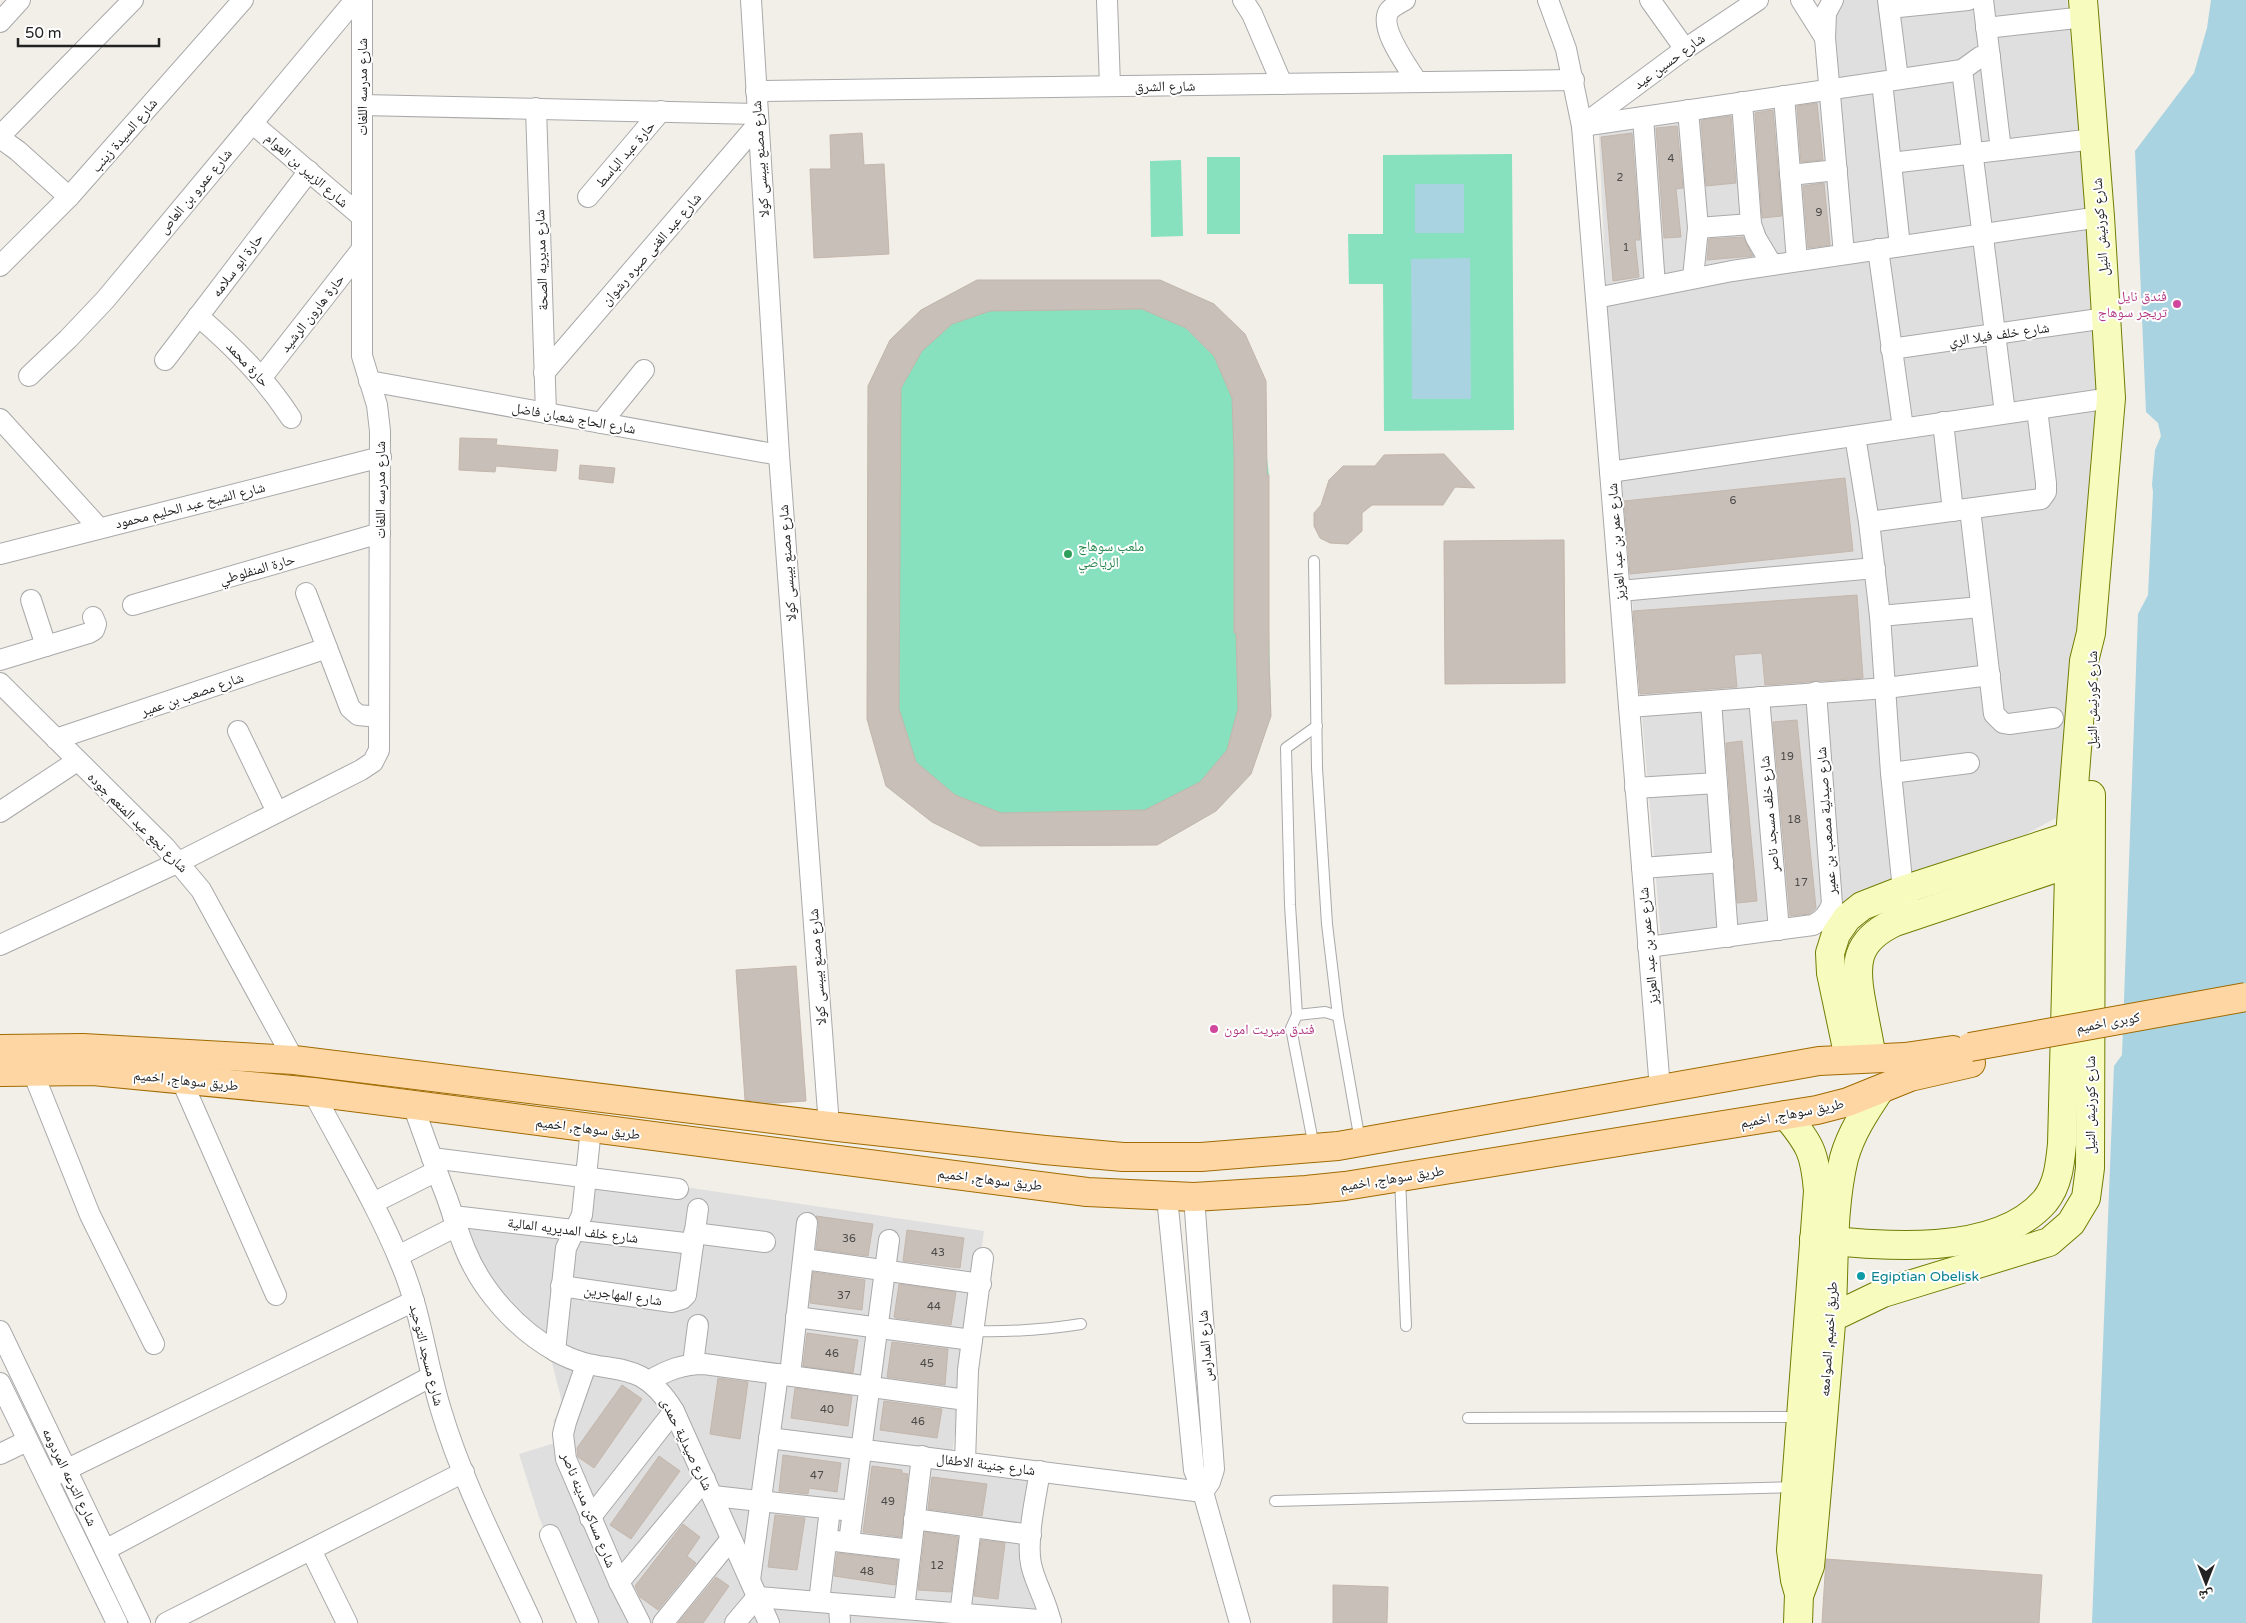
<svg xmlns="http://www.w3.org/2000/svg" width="2246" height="1623" viewBox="0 0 2246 1623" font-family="'Varela Round','Noto Naskh Arabic',sans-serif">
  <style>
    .residential { fill: #e0dfdf }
    .pitch { fill: #87e1be }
    .water { fill: #a9d3e0 }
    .building { fill: #c7bfb8; stroke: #c4b6ab; fill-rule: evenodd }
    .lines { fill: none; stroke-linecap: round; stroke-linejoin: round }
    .service-casing { stroke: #a9a9a9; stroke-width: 12 }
    .minor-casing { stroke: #a9a9a9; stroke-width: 22 }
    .secondary-casing { stroke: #717e03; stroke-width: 30 }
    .primary-casing { stroke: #a06b00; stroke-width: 30 }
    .service { stroke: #fff; stroke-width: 10 }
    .minor { stroke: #fff; stroke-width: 20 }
    .secondary { stroke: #f8fbbe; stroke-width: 28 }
    .primary { stroke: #fdd6a3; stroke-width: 28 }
    .primary-bridge-casing { stroke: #a06b00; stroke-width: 30; stroke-linecap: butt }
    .primary-bridge { stroke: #fdd6a3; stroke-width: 28 }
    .hotel-dot { fill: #d1479c; stroke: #fff; stroke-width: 2 }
    .leisure-dot { fill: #2e9e5b; stroke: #fff; stroke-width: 2 }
    .culture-dot { fill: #0f9aa8; stroke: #fff; stroke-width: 2 }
    .labels { text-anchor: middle; stroke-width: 4; stroke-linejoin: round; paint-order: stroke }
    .number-label { font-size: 11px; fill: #4b4948 }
    .street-label { font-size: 14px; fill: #222; stroke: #fff }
    .hotel-label { font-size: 14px; fill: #b23c85; stroke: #fff; text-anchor: end }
    .leisure-label { font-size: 14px; fill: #27864d; stroke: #fff; text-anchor: start }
    .culture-label { font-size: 14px; fill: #0d838f; stroke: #fff; text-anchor: start }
  </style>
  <rect width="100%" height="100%" fill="#f2efe9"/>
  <!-- residential -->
  <g class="residential">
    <path d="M1823,0H2067L2099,347L2076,807L2008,844L1830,921L1662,950L1607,308L1598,119L1824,88Z"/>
    <path d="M583,1172L984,1231L950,1468L1033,1478L1046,1623H584L558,1566L538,1514L519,1454L558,1442L553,1420L565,1414L552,1363L445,1220L570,1231Z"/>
  </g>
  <!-- pitch -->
  <g class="pitch">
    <path d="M1512,154L1514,430L1384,431L1383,284H1349L1348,234H1383V155Z"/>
    <rect x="1207" y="157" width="33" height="77"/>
    <path d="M1181,160L1183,236L1151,237L1150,161Z"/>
    <path d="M977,280H1160L1214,304L1266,451L1269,475V633L1271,716L1251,774L1216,811L1157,845L980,846L932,822L886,786L867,719L868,386L890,340L921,310Z"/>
  </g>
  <!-- water -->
  <g class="water">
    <path d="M2211,0H2246V1623H2092L2114,1066L2122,1055L2138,614L2148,595L2153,492L2152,485L2155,450L2161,436L2158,423L2146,412L2135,151L2194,73L2207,28Z"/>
    <rect x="1415" y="184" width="49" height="49"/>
    <path d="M1470,258L1471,399H1412L1411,259Z"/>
  </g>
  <!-- building -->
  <g class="building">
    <path d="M1817,103L1823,160L1801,162L1797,106Z"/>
    <path d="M1773,110L1782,216L1762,218L1755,113Z"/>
    <path d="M1731,116L1736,183L1706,186L1701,120Z"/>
    <path d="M1677,126L1683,188L1676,189L1681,237L1664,238L1656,128Z"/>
    <path d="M862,133L864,165L884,164L889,254L814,258L810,169H831L830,135Z"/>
    <path d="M1632,133L1640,240H1635L1639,277L1613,281L1601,137Z"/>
    <path d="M1824,183L1830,245L1808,248L1803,186Z"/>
    <path d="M1743,237L1753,256L1707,260L1709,239Z"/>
    <path d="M977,280H1160L1214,304L1245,334L1266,381L1267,475H1269V660L1271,716L1251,774L1216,811L1157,845L980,846L932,822L886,786L867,719L868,386L890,340L921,310ZM1142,309L1186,328L1214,356L1232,398L1234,452V633H1236L1238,709L1227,750L1200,782L1145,810L1001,813L955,795L916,762L899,709L901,388L922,351L952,324L990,311Z"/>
    <path d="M460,438L497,439L496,445L558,450L556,471L496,466L495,472L459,470Z"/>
    <path d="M1444,454L1475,488L1455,487L1443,505H1372L1362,513V531L1348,544L1330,543L1320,538L1314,526V513L1321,505L1329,480L1343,466H1375L1384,455Z"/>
    <path d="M580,465L615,468L613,483L579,479Z"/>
    <path d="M1845,478L1853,551L1630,574L1624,501Z"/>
    <path d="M1564,540L1565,683L1445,684L1444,541Z"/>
    <path d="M1857,595L1863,678L1765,685L1762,653L1734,655L1737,687L1640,694L1633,611Z"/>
    <path d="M1797,720L1816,908L1809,914L1790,916L1773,722Z"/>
    <path d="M1742,741L1757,901L1737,903L1726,743Z"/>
    <path d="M796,966L806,1101L774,1103L745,1100L736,970Z"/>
    <path d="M816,1216L873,1224L868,1256L816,1249L819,1224Z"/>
    <path d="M907,1230L964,1238L960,1268L903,1261Z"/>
    <path d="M813,1272L865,1280L862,1310L810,1303Z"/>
    <path d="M899,1284L956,1292L951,1325L896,1318L894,1317Z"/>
    <path d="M807,1333L858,1340L853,1373L803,1366Z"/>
    <path d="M892,1342L948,1349L945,1385L887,1377Z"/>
    <path d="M718,1378L748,1382L740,1439L710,1434Z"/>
    <path d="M622,1385L642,1399L594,1468L578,1457L577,1448Z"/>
    <path d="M795,1388L852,1396L848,1426L791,1418Z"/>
    <path d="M884,1401L942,1409L937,1438L880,1430Z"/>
    <path d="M783,1455L841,1463L837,1492L809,1488L808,1494L779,1491Z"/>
    <path d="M659,1456L680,1471L631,1539L610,1525Z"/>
    <path d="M872,1466L902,1470V1473L908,1474L901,1537L863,1532Z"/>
    <path d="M932,1477L987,1484L982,1516L928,1509Z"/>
    <path d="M775,1515L805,1518L797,1570L768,1567Z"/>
    <path d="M683,1524L700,1537L687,1556L696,1563L658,1610L640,1597L635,1586Z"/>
    <path d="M925,1532L958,1537L951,1592L918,1590Z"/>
    <path d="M981,1540L1005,1543L998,1599L974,1596Z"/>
    <path d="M837,1553L898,1560L895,1585L834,1576Z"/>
    <path d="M1826,1559L2042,1575L2039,1623H1822Z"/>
    <path d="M716,1577L729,1586L703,1623H678Z"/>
    <path d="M1333,1585L1388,1587L1387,1623H1333Z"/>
  </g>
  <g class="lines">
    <defs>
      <g id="service">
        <path d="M1314,561L1317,768L1327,924L1338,1016"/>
        <path d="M1297,1015L1290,905L1286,748L1317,726"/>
        <path d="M1314,1147L1291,1028L1297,1015L1325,1012L1338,1016L1360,1141"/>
        <path d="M1400,1177L1406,1326"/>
        <path d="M973,1331C1010,1332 1044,1330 1081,1324"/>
        <path d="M1468,1418L1800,1417"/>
        <path d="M1275,1501L1794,1487"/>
      </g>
      <g id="minor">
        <path d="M751,0L779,455L829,1126"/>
        <path d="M1107,0L1110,86"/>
        <path d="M1243,0L1252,14L1282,84"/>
        <path d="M1405,0C1400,3 1393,6 1389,11C1378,28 1408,67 1417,82"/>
        <path d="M1548,0L1566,49L1582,126L1660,1089"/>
        <path d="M1650,0L1685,49"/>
        <path d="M1801,0L1825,38"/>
        <path d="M1833,0L1826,13L1825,38L1844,254"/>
        <path d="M1888,0L1898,79"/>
        <path d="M1983,0L2001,150"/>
        <path d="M1889,8L1968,0"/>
        <path d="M0,22L20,0"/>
        <path d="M1986,28L2085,17"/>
        <path d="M1990,56L1980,57L1962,70L2005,413"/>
        <path d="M1882,82L1900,246"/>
        <path d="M756,91L1574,80"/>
        <path d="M1784,96L1797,261"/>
        <path d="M1742,102L1751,224L1756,238L1772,265"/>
        <path d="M362,105L757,114"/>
        <path d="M536,108L546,413"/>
        <path d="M1688,110L1698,228L1693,278"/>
        <path d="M1643,117L1655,286"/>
        <path d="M252,123L362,217"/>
        <path d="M1584,124L1685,49L1758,0"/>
        <path d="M1582,126L1962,70"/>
        <path d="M0,136L133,0"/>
        <path d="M0,138L18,151L69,197"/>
        <path d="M1891,163L2094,139"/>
        <path d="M1790,175L1837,170"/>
        <path d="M588,197L661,111"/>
        <path d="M1698,228L1751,224"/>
        <path d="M1878,249L1903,428"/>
        <path d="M0,266L69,197L243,0"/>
        <path d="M1596,298L1732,271L2100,217"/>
        <path d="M198,316C234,347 265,378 291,418"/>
        <path d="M1891,349L2106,318"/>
        <path d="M165,360L309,171"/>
        <path d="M544,373L758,124"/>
        <path d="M29,376L68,339L105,300L355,0"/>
        <path d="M262,377L362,249"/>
        <path d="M369,381L779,455"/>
        <path d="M0,419L99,528"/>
        <path d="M1943,422L1953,511"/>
        <path d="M601,423L644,370"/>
        <path d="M1855,436L1869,522L1880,616L1891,773L1903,890L1914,917"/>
        <path d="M1610,472L2111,398"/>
        <path d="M1970,509L1994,714L2003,723L2009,724L2053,718"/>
        <path d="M1869,522L2041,499L2046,492V483L2037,409"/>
        <path d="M0,554L381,457"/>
        <path d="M1620,591L1875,568"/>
        <path d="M306,593L350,708L358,715L379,717"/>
        <path d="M31,600L46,646"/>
        <path d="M133,605L380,533"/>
        <path d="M1880,616L1981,607"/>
        <path d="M0,660L89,633L94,630L96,624L93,617"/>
        <path d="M0,683L165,847L201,890L294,1060"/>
        <path d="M1759,697L1779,930"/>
        <path d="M1711,701L1728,937"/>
        <path d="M1629,707L1886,688L1990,675"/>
        <path d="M238,731L277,812"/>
        <path d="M56,739L327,648"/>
        <path d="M1891,773L1969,763"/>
        <path d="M1635,788L1717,783"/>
        <path d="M0,812L77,761"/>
        <path d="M1642,868L1723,862"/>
        <path d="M0,945L179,862L361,770L373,762L379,750L380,431L377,405L362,356V0"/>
        <path d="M1648,947L1813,925C1823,920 1828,914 1832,904L1816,692"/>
        <path d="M32,1070L90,1215L154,1344"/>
        <path d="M181,1079L276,1295"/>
        <path d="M313,1092C343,1149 377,1205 401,1264C421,1311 426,1362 441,1410C463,1484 500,1553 532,1623"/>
        <path d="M413,1105C424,1136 435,1167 447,1198C453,1215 458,1232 465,1249C482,1291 517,1330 557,1352C607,1380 637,1351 674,1411L769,1623"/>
        <path d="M432,1158L678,1189"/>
        <path d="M1167,1197L1194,1470L1203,1492L1240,1623"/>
        <path d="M1194,1197L1214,1469L1210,1482L1203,1492"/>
        <path d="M373,1203L437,1171"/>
        <path d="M453,1216L693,1244"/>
        <path d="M694,1233L765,1242"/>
        <path d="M398,1256L457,1226"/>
        <path d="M804,1259L981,1284"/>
        <path d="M561,1286L672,1302L682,1299L686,1295L698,1209"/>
        <path d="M796,1317L972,1340"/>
        <path d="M0,1331L140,1623"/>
        <path d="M555,1351L566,1248L582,1215L591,1128"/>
        <path d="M693,1364L698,1325"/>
        <path d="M586,1365L566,1422L563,1434L566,1459L619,1582L640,1623"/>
        <path d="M790,1375L807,1223"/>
        <path d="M649,1381C667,1370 683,1364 704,1364L966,1400"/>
        <path d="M0,1383L117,1623"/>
        <path d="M769,1438L1203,1492"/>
        <path d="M0,1454L27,1441"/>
        <path d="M965,1462L968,1370L983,1258"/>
        <path d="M1040,1471C1036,1496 1026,1540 1031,1564C1035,1584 1047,1601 1051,1623"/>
        <path d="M47,1479L414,1301"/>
        <path d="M713,1496L853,1511"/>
        <path d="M590,1518L674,1411"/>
        <path d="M914,1519L1031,1535"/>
        <path d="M550,1535L588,1623"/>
        <path d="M835,1541L911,1550"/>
        <path d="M849,1542L889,1240"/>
        <path d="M105,1550L432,1376"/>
        <path d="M311,1550L347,1623"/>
        <path d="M750,1580L778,1374"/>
        <path d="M619,1582L705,1479"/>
        <path d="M819,1602L830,1509"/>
        <path d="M839,1604L840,1623"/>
        <path d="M904,1609L922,1456"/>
        <path d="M960,1614L971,1527"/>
        <path d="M166,1623L464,1472"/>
        <path d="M663,1623L731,1539"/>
        <path d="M735,1623L757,1597L1051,1621"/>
      </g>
      <g id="secondary">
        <path d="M1849,1058L1831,973L1830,953L1836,934L1847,918L1862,906L1903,890L2070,836L2086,833"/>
        <path d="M1872,1058C1869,1040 1865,1022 1862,1005C1854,965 1854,941 1895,922L2086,858"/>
        <path d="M1786,1115C1810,1144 1815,1153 1818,1191L1791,1550L1795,1580L1799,1594L1798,1623"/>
        <path d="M1814,1239C1881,1246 1996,1258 2045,1201C2058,1185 2060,1164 2062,1144L2070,836L2084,661L2091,633L2111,398L2100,217L2083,0"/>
        <path d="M1808,1334L1831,1318L1883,1293L2049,1242L2071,1223L2086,1198L2090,1168L2091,795"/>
        <path d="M1800,1593L1810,1566C1818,1485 1824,1405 1831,1324C1835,1269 1831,1212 1844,1158C1851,1133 1865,1112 1879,1091"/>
      </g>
      <g id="primary">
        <path d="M0,1049L83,1048L294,1060L829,1126L1045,1150L1123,1157H1201L1338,1146L1819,1061L1905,1057L1953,1050"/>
        <path d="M0,1072L93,1071L313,1092L1087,1192L1194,1197L1306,1190L1345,1186L1817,1110L1848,1102L1910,1077L1971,1063"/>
      </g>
    </defs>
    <!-- service casing -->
    <use href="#service" class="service-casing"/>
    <!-- minor casing -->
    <use href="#minor" class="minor-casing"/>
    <!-- secondary casing -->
    <use href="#secondary" class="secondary-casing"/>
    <!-- primary casing -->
    <use href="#primary" class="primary-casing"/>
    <!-- service -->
    <use href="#service" class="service"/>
    <!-- minor -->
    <use href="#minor" class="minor"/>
    <!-- secondary -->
    <use href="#secondary" class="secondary"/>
    <!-- primary -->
    <use href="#primary" class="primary"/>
    <defs>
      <path id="primary-bridge" d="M1970,1047L2246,997"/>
    </defs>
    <!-- primary-bridge casing -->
    <use href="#primary-bridge" class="primary-bridge-casing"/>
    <!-- primary-bridge -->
    <use href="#primary-bridge" class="primary-bridge"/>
  </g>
  <!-- markers -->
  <g class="hotel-dot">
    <circle cx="2177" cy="304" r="5"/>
    <circle cx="1214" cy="1029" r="5"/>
  </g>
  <circle class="leisure-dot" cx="1068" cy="554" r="5"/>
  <circle class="culture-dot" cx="1861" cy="1276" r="5"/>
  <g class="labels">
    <!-- number labels -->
    <g class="number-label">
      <text x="1671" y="162">4</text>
      <text x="1620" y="181">2</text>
      <text x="1819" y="216">9</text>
      <text x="1626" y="251">1</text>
      <text x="1733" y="504">6</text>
      <text x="1787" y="760">19</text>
      <text x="1794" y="823">18</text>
      <text x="1801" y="886">17</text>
      <text x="849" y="1242">36</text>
      <text x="938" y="1256">43</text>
      <text x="844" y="1299">37</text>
      <text x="934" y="1310">44</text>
      <text x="832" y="1357">46</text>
      <text x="927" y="1367">45</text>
      <text x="827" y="1413">40</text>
      <text x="918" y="1425">46</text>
      <text x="817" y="1479">47</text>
      <text x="888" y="1505">49</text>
      <text x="937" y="1569">12</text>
      <text x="867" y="1575">48</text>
    </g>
    <!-- street labels -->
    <g class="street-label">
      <text transform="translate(1669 61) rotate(-36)" y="5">شارع حسين عيد</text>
      <text transform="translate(1165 86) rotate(-1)" y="5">شارع الشرق</text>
      <text transform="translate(362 87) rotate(-90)" y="5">شارع مدرسه اللغات</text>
      <text transform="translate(124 135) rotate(-49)" y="5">شارع السيدة زينب</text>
      <text transform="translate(625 154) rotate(-49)" y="5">حارة عبد الباسط</text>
      <text transform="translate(760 159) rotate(-94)" y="5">شارع مصنع بيبسى كولا</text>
      <text transform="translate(307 170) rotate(41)" y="5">شارع الزبير بن العوام</text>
      <text transform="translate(195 191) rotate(-50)" y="5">شارع عمرو بن العاص</text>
      <text transform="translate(2100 227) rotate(-94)" y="5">شارع كورنيش النيل</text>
      <text transform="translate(651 249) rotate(-49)" y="5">شارع عبد الغنى صبره رشوان</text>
      <text transform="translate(541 260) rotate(-92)" y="5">شارع مديريه الصحة</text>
      <text transform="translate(237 265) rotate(-53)" y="5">حارة ابو سلامه</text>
      <text transform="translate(312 313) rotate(-52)" y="5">حارة هارون الرشيد</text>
      <text transform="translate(1999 334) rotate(-8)" y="5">شارع خلف فيلا الري</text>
      <text transform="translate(248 364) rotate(47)" y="5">حارة محمد</text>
      <text transform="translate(574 418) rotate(10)" y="5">شارع الحاج شعبان فاضل</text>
      <text transform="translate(380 490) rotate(-90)" y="5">شارع مدرسه اللغات</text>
      <text transform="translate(190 505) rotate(-14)" y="5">شارع الشيخ عبد الحليم محمود</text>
      <text transform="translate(1616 542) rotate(-94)" y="5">شارع عمر بن عبد العزيز</text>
      <text transform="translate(787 563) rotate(-94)" y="5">شارع مصنع بيبسى كولا</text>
      <text transform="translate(257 569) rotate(-16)" y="5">حارة المنفلوطي</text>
      <text transform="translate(192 694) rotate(-19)" y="5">شارع مصعب بن عمير</text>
      <text transform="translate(2092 700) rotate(-90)" y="5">شارع كورنيش النيل</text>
      <text transform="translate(1769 814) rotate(-95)" y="5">شارع خلف مسجد ناصر</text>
      <text transform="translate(1826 821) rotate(-94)" y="5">شارع صيدلية مصعب بن عمير</text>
      <text transform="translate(138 822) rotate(45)" y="5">شارع نجع عبد المنعم جوده</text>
      <text transform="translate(1648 946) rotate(-95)" y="5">شارع عمر بن عبد العزيز</text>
      <text transform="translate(817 967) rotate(-94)" y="5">شارع مصنع بيبسى كولا</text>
      <text transform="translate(2108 1022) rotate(-10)" y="5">كوبرى اخميم</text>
      <text transform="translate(186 1080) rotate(6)" y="5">طريق سوهاج, اخميم</text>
      <text transform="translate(2090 1105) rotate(-90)" y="5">شارع كورنيش النيل</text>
      <text transform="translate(1792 1113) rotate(-11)" y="5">طريق سوهاج, اخميم</text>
      <text transform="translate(588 1128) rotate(7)" y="5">طريق سوهاج, اخميم</text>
      <text transform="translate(1392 1178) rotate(-9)" y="5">طريق سوهاج, اخميم</text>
      <text transform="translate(990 1179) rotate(7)" y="5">طريق سوهاج, اخميم</text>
      <text transform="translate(573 1230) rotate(7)" y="5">شارع خلف المديريه المالية</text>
      <text transform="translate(623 1295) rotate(8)" y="5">شارع المهاجرين</text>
      <text transform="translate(1828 1339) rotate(-86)" y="5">طريق اخميم, الصوامعه</text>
      <text transform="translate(1205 1346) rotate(-94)" y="5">شارع المدارس</text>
      <text transform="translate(427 1355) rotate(76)" y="5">شارع مسجد التوحيد</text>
      <text transform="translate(687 1444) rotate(64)" y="5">شارع صيدلية حمدى</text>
      <text transform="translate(986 1464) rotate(7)" y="5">شارع جنينة الاطفال</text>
      <text transform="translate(70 1477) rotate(64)" y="5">شارع الترعه المردومه</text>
      <text transform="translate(589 1510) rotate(68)" y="5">شارع مساكن مدينه ناصر</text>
    </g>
    <!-- hotel labels -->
    <g class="hotel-label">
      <text x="2167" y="301">فندق نايل<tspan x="2167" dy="16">تريجر سوهاج</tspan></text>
      <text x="1224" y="1034" text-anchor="start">فندق ميريت امون</text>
    </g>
    <!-- leisure labels -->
    <g class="leisure-label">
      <text x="1078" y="551">ملعب سوهاج<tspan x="1078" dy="16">الرياضي</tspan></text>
    </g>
    <!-- culture labels -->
    <g class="culture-label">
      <text x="1871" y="1281">Egiptian Obelisk</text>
    </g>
  </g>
  <!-- north arrow -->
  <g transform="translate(2206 1583) rotate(180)" stroke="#ffffff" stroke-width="4" paint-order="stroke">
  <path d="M0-4L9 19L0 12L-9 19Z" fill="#222222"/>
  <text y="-8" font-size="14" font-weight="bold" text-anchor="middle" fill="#222222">ش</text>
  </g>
  <!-- scale -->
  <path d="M18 38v8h141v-8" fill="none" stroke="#222222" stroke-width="2.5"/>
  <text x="25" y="38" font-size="15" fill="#222222" stroke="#ffffff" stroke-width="4" paint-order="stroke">50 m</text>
</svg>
